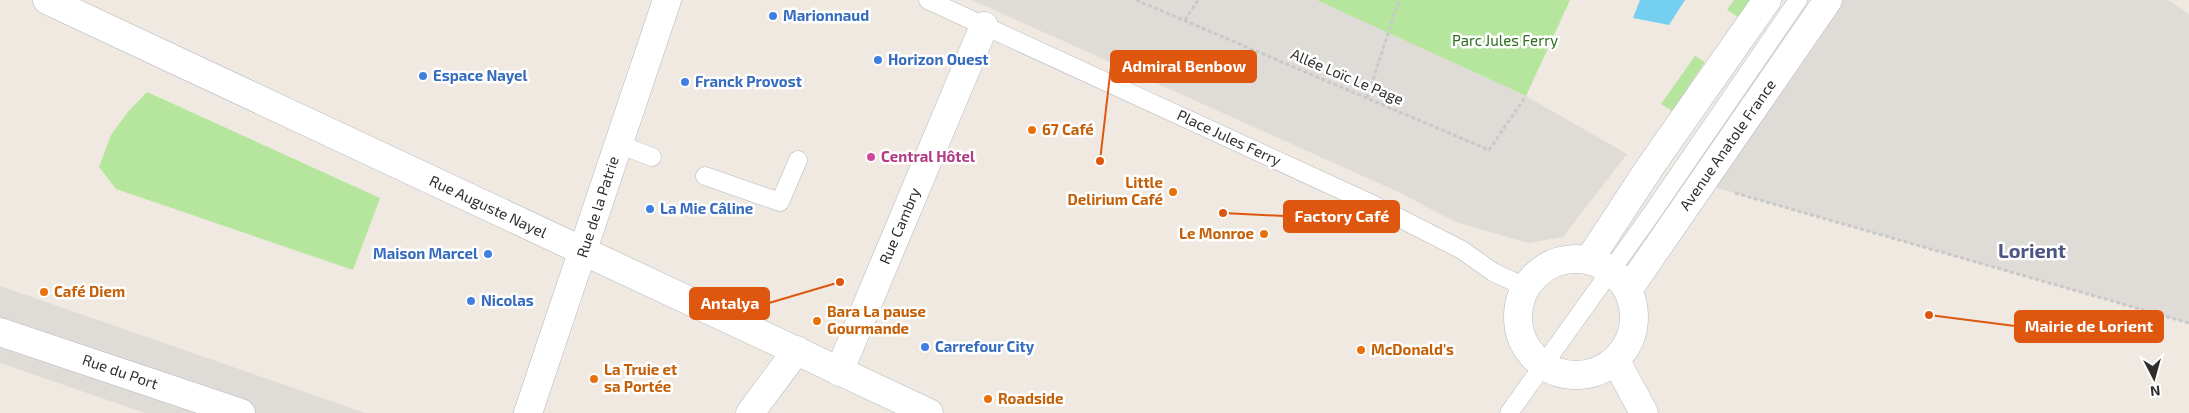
<svg xmlns="http://www.w3.org/2000/svg" width="2189" height="413" viewBox="0 0 2189 413" font-family="'Exo 2',sans-serif">
  <style>
    .green { fill: #b6e59e }
    .plaza { fill: #dfdcd8 }
    .water { fill: #75cff0 }
    .lines { fill: none; stroke-linecap: round; stroke-linejoin: round }
    .lane-casing { stroke: #b4b7c1; stroke-width: 19 }
    .street-casing { stroke: #b4b7c1; stroke-width: 29 }
    .secondary-casing { stroke: #b4b7c1; stroke-width: 29 }
    .path { stroke: #c9c9c9; stroke-width: 3; stroke-dasharray: 4 2.5; stroke-linecap: butt }
    .lane { stroke: #fff; stroke-width: 18 }
    .street { stroke: #fff; stroke-width: 28 }
    .secondary { stroke: #fff; stroke-width: 28 }
    .shop-dot { fill: #3f7fe0; stroke: #fff; stroke-width: 2 }
    .food-dot { fill: #e8710a; stroke: #fff; stroke-width: 2 }
    .hotel-dot { fill: #d1479c; stroke: #fff; stroke-width: 2 }
    .labels { text-anchor: middle; stroke-width: 5; stroke-linejoin: round; paint-order: stroke }
    .shop-label { font-size: 15px; font-weight: bold; fill: #366cbe; stroke: #fff; text-anchor: start }
    .park-label { font-size: 15px; fill: #2c6e1b; stroke: #fff }
    .street-label { font-size: 15px; fill: #2e2e2e; stroke: #fff }
    .food-label { font-size: 15px; font-weight: bold; fill: #c56008; stroke: #fff; text-anchor: start }
    .hotel-label { font-size: 15px; font-weight: bold; fill: #b23c85; stroke: #fff; text-anchor: start }
    .district-label { font-size: 20px; font-weight: bold; fill: #4d5680; stroke: #fff }
    .leader { fill: none; stroke: #df570e; stroke-width: 2 }
    .callout-dot { fill: #df570e; stroke: #fff; stroke-width: 2 }
    .callout { fill: #df570e; stroke: #df570e; stroke-width: 2 }
    .callout-label { font-size: 16px; text-anchor: middle; font-weight: bold; fill: #fff }
  </style>
  <rect width="100%" height="100%" fill="#efe9e1"/>
  <!-- green -->
  <g class="green">
    <path d="M1316,0H1570L1526,96Z"/>
    <path d="M1734,0H1750L1738,17L1727,10Z"/>
    <path d="M1695,56L1705,62L1672,111L1661,104Z"/>
    <path d="M147,92L380,198L353,270L116,189L99,167L111,135L127,113Z"/>
  </g>
  <!-- plaza -->
  <g class="plaza">
    <path d="M972,0H1316L1526,96L1627,154L1563,237L1528,243L1456,222L1396,191Z"/>
    <path d="M1828,0H2168L2189,14V323L1700,183Z"/>
    <path d="M0,286L236,368L365,413H145L0,363Z"/>
  </g>
  <!-- water -->
  <path class="water" d="M1640,0H1685L1669,25L1633,18Z"/>
  <g class="lines">
    <defs>
      <g id="lane">
        <path d="M928,0L1374,205L1462,250L1493,272L1525,287"/>
        <path d="M618,144L652,157"/>
        <path d="M705,176L780,202L798,160"/>
        <path d="M1509,413L1652,213L1798,0"/>
      </g>
      <g id="street">
        <path d="M47,0L929,413"/>
        <path d="M0,332L241,413"/>
        <path d="M839,372L984,26"/>
        <path d="M528,413L667,0"/>
        <path d="M750,413L797,350"/>
      </g>
      <g id="secondary">
        <circle cx="1576" cy="317" r="58"/>
        <path d="M1589,260L1650,167L1767,0"/>
        <path d="M1628,290L1828,0"/>
        <path d="M1616,361L1644,413"/>
      </g>
    </defs>
    <!-- lane casing -->
    <use href="#lane" class="lane-casing"/>
    <!-- street casing -->
    <use href="#street" class="street-casing"/>
    <!-- secondary casing -->
    <use href="#secondary" class="secondary-casing"/>
    <!-- path -->
    <g class="path">
      <path d="M1136,0L1489,150L1526,96"/>
      <path d="M1185,20L1198,0"/>
      <path d="M1367,98L1399,0"/>
      <path d="M1735,193L2189,323"/>
    </g>
    <!-- lane -->
    <use href="#lane" class="lane"/>
    <!-- street -->
    <use href="#street" class="street"/>
    <!-- secondary -->
    <use href="#secondary" class="secondary"/>
  </g>
  <!-- markers -->
  <g class="shop-dot">
    <circle cx="773" cy="16" r="5"/>
    <circle cx="878" cy="60" r="5"/>
    <circle cx="423" cy="76" r="5"/>
    <circle cx="685" cy="82" r="5"/>
    <circle cx="650" cy="209" r="5"/>
    <circle cx="488" cy="254" r="5"/>
    <circle cx="471" cy="301" r="5"/>
    <circle cx="925" cy="347" r="5"/>
  </g>
  <g class="food-dot">
    <circle cx="1032" cy="130" r="5"/>
    <circle cx="1173" cy="192" r="5"/>
    <circle cx="1264" cy="234" r="5"/>
    <circle cx="44" cy="292" r="5"/>
    <circle cx="817" cy="321" r="5"/>
    <circle cx="1361" cy="350" r="5"/>
    <circle cx="594" cy="379" r="5"/>
    <circle cx="988" cy="399" r="5"/>
  </g>
  <circle class="hotel-dot" cx="871" cy="157" r="5"/>
  <g class="labels">
    <!-- shop labels -->
    <g class="shop-label">
      <text x="783" y="21">Marionnaud</text>
      <text x="888" y="65">Horizon Ouest</text>
      <text x="433" y="81">Espace Nayel</text>
      <text x="695" y="87">Franck Provost</text>
      <text x="660" y="214">La Mie Câline</text>
      <text x="478" y="259" text-anchor="end">Maison Marcel</text>
      <text x="481" y="306">Nicolas</text>
      <text x="935" y="352">Carrefour City</text>
    </g>
    <!-- park labels -->
    <g class="park-label">
      <text x="1505" y="46">Parc Jules Ferry</text>
    </g>
    <!-- street labels -->
    <g class="street-label">
      <text transform="translate(1347 77) rotate(23)" y="5">Allée Loïc Le Page</text>
      <text transform="translate(1229 138) rotate(25)" y="5">Place Jules Ferry</text>
      <text transform="translate(1728 145) rotate(-55)" y="5">Avenue Anatole France</text>
      <text transform="translate(488 207) rotate(25)" y="5">Rue Auguste Nayel</text>
      <text transform="translate(598 207) rotate(-72)" y="5">Rue de la Patrie</text>
      <text transform="translate(900 226) rotate(-67)" y="5">Rue Cambry</text>
      <text transform="translate(120 372) rotate(19)" y="5">Rue du Port</text>
    </g>
    <!-- food labels -->
    <g class="food-label">
      <text x="1042" y="135">67 Café</text>
      <text x="1163" y="188" text-anchor="end">Little<tspan x="1163" dy="17">Delirium Café</tspan></text>
      <text x="1254" y="239" text-anchor="end">Le Monroe</text>
      <text x="54" y="297">Café Diem</text>
      <text x="827" y="317">Bara La pause<tspan x="827" dy="17">Gourmande</tspan></text>
      <text x="1371" y="355">McDonald's</text>
      <text x="604" y="375">La Truie et<tspan x="604" dy="17">sa Portée</tspan></text>
      <text x="998" y="404">Roadside</text>
    </g>
    <!-- hotel labels -->
    <g class="hotel-label">
      <text x="881" y="162">Central Hôtel</text>
    </g>
    <!-- district labels -->
    <g class="district-label">
      <text x="2032" y="258">Lorient</text>
    </g>
  </g>
  <!-- callouts -->
  <path class="leader" d="M1100 161L1111 66M1223 213L1284 216M840 282L769 303M1929 315L2015 326"/>
  <g class="callout-dot">
    <circle cx="1100" cy="161" r="5"/>
    <circle cx="1223" cy="213" r="5"/>
    <circle cx="840" cy="282" r="5"/>
    <circle cx="1929" cy="315" r="5"/>
  </g>
  <g class="callout">
    <rect x="1111" y="51" width="145" height="31" rx="5"/>
    <rect x="1284" y="201" width="115" height="31" rx="5"/>
    <rect x="690" y="288" width="79" height="31" rx="5"/>
    <rect x="2015" y="311" width="148" height="31" rx="5"/>
  </g>
  <g class="callout-label">
    <text x="1184" y="72">Admiral Benbow</text>
    <text x="1342" y="222">Factory Café</text>
    <text x="730" y="309">Antalya</text>
    <text x="2089" y="332">Mairie de Lorient</text>
  </g>
  <!-- north arrow -->
  <g transform="translate(2154 378) rotate(174)" stroke="#ffffff" stroke-width="4" paint-order="stroke">
  <path d="M0-4L9 19L0 12L-9 19Z" fill="#2e2e2e"/>
  <text y="-8" font-size="14" font-weight="bold" text-anchor="middle" fill="#2e2e2e">N</text>
  </g>
</svg>
